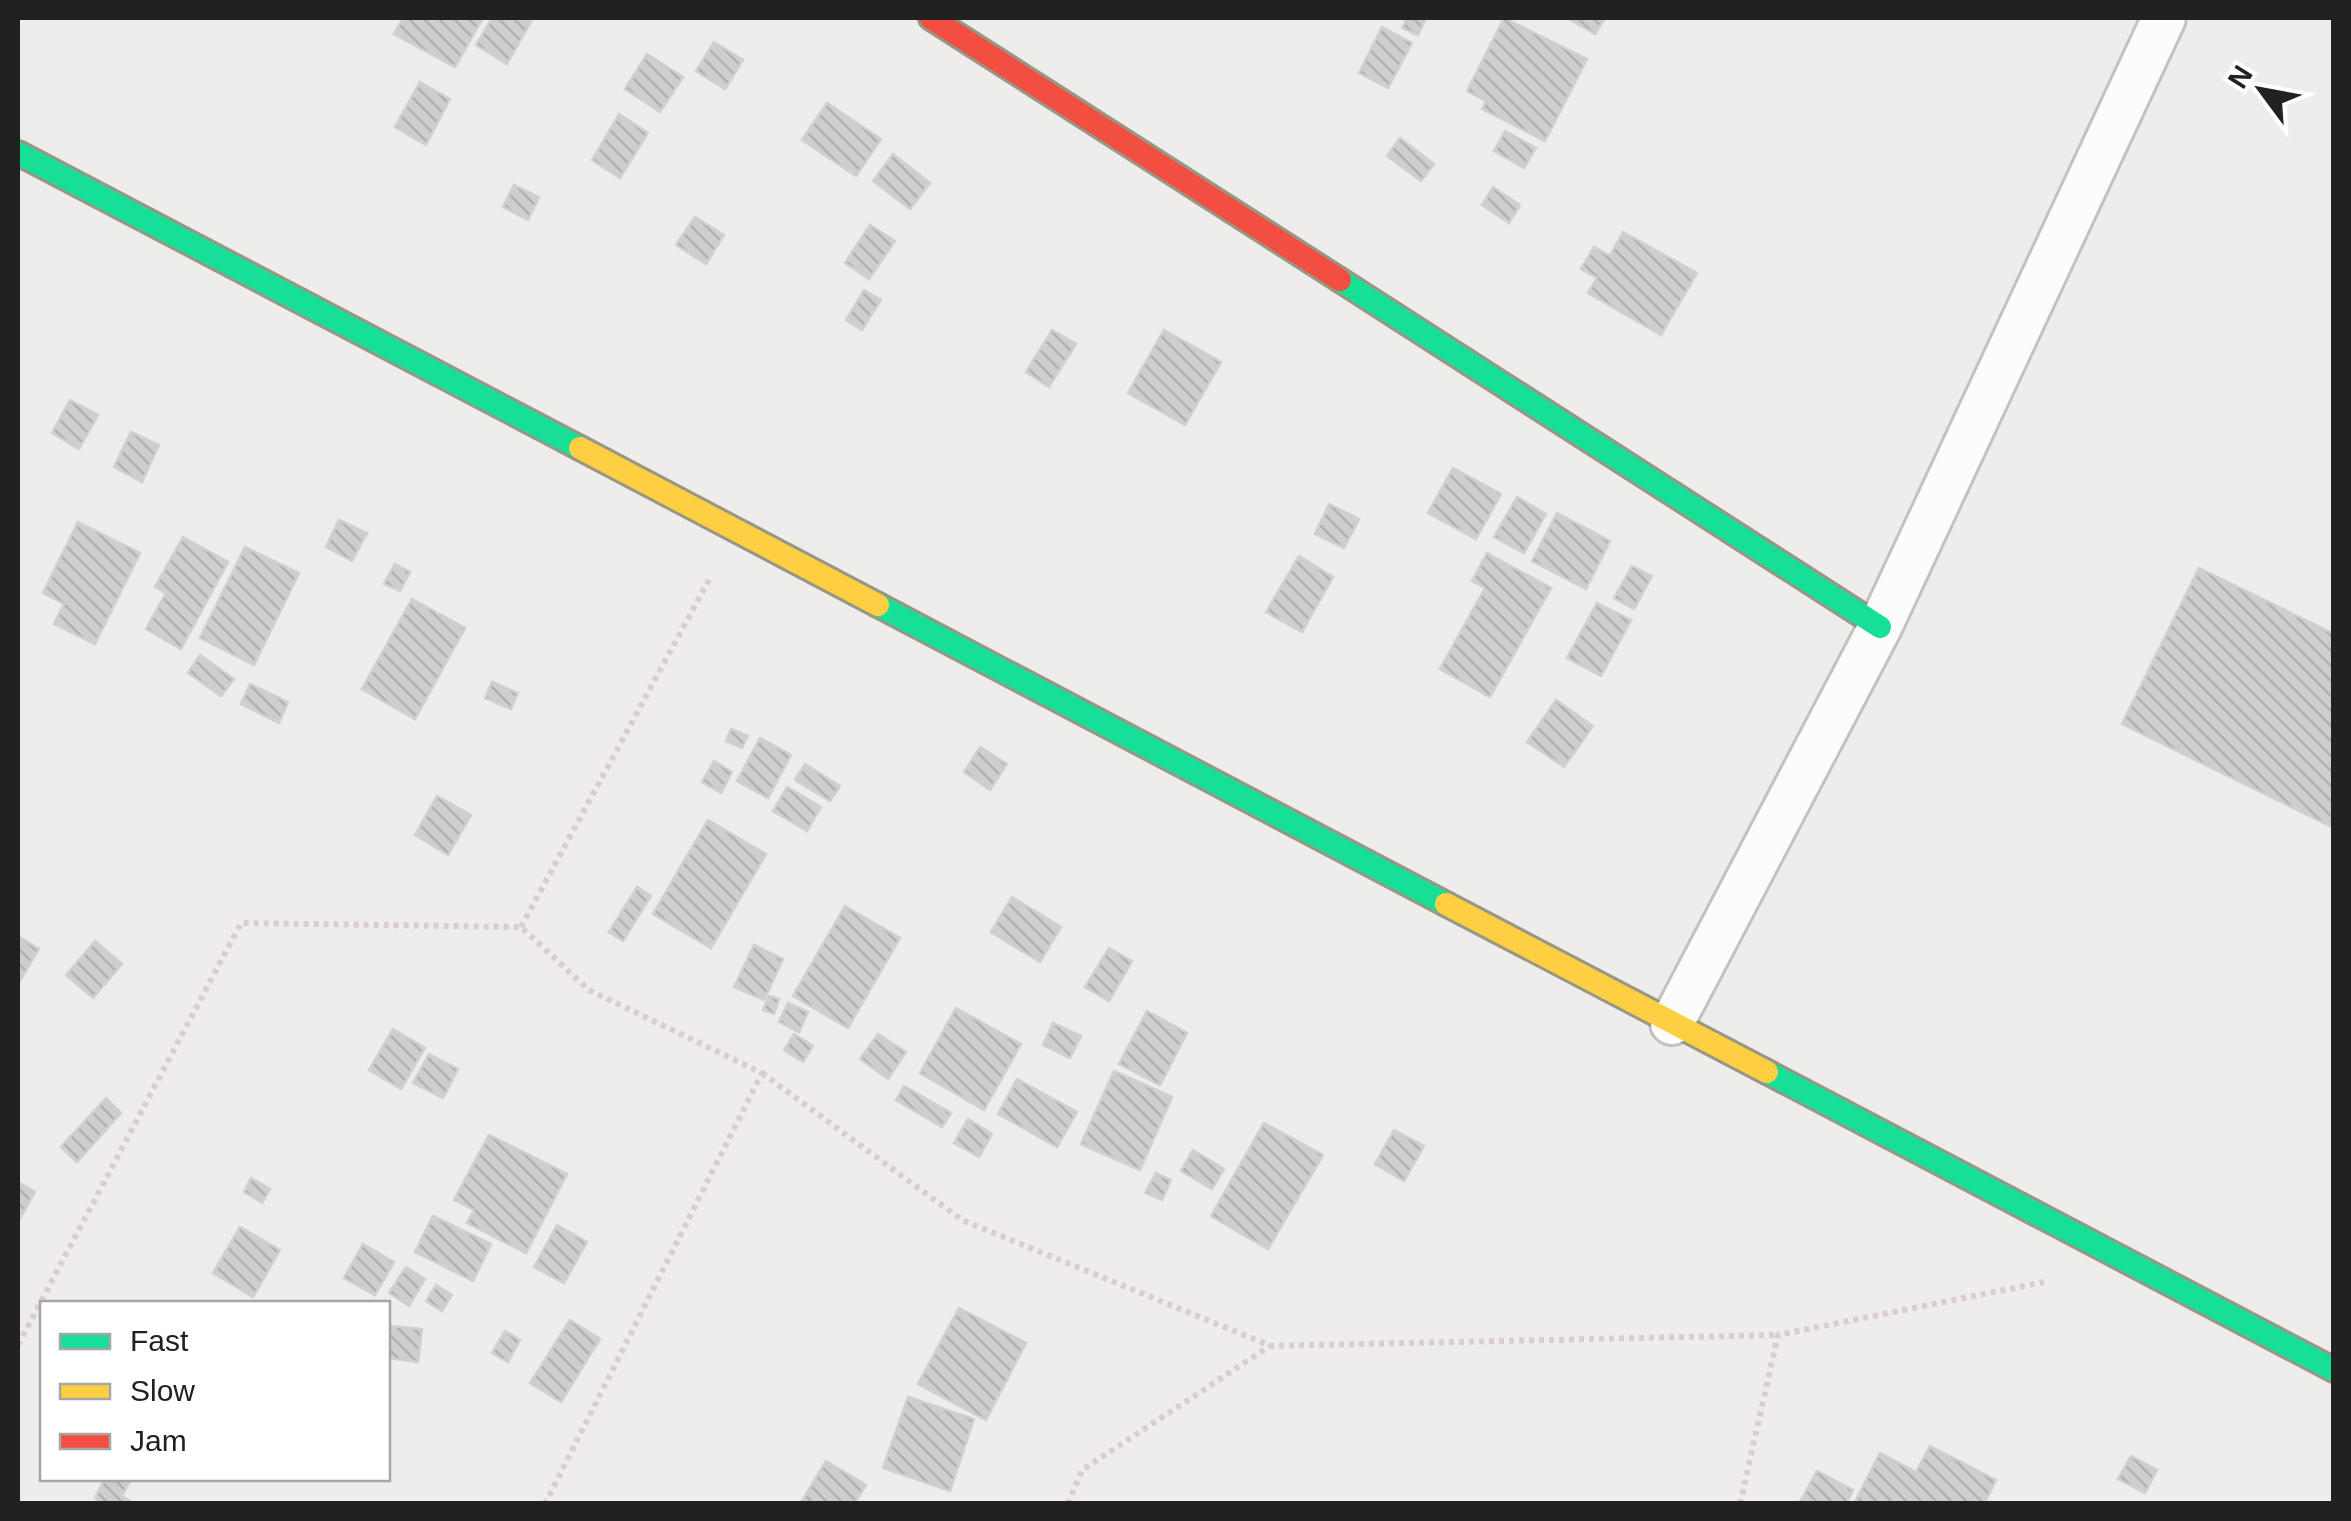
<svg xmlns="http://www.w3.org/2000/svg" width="2351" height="1521" viewBox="0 0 2351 1521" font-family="Arial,sans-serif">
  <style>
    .building { fill: url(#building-back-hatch); stroke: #d2cfcd; stroke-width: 2.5 }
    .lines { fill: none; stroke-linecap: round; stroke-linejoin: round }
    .street-casing { stroke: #c2c2c1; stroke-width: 48 }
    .fast-casing { stroke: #989784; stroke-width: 28 }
    .slow-casing { stroke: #989784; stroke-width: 28 }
    .jam-casing { stroke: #989784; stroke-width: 28 }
    .path { stroke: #dacdce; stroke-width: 6; stroke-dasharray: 5 5; stroke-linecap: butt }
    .street { stroke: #fdfcfc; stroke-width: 42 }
    .fast { stroke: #16e098; stroke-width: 22 }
    .slow { stroke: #ffcf43; stroke-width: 22 }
    .jam { stroke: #f24e42; stroke-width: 22 }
  </style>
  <defs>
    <pattern id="building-back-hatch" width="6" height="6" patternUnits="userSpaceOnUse" patternTransform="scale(2.5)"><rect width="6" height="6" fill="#d0cecc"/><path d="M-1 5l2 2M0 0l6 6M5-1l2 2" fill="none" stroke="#b2b1af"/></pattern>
  </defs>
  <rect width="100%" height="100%" fill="#efedeb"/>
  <!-- building -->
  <g class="building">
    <path d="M403,18H483L455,67L394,34Z"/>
    <path d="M492,18L532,20L507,64L476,45Z"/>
    <path d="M1407,18H1426L1418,35L1402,28Z"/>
    <path d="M1504,18L1587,59L1545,141L1482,109L1486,101L1467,91Z"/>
    <path d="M1567,18H1605L1595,34Z"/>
    <path d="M1382,27L1412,43L1388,88L1359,73Z"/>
    <path d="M714,42L743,60L725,89L696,71Z"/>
    <path d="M647,54L683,77L660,112L625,89Z"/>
    <path d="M420,82L450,99L426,145L395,127Z"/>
    <path d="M827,103L881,139L856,176L802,140Z"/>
    <path d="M619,114L648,133L620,178L592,160Z"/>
    <path d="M1505,131L1536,148L1524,168L1494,151Z"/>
    <path d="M1400,138L1434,164L1421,181L1387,156Z"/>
    <path d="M893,154L930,183L910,209L873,181Z"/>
    <path d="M514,185L539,197L528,220L503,207Z"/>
    <path d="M1493,187L1520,205L1509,223L1482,205Z"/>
    <path d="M695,217L724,235L706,264L676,245Z"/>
    <path d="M870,225L895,241L869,279L845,263Z"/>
    <path d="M1623,232L1697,273L1661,335L1588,293L1597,278L1581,269L1594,247L1610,256Z"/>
    <path d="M864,290L881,300L862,330L846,320Z"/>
    <path d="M1052,330L1076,344L1049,387L1026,372Z"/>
    <path d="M1164,330L1221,362L1185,425L1128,393Z"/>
    <path d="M70,400L98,415L79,449L52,433Z"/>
    <path d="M131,432L159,445L142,482L114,467Z"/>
    <path d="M1453,468L1501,494L1476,539L1428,513Z"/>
    <path d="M1517,497L1546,514L1524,553L1494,537Z"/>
    <path d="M1329,504L1359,519L1344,548L1315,534Z"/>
    <path d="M1557,513L1610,541L1586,589L1532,561Z"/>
    <path d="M339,520L367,533L352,561L326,547Z"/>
    <path d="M78,522L140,553L95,644L54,624L64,604L43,593Z"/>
    <path d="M183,537L228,562L181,649L146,629L166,593L155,587Z"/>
    <path d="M245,547L299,573L254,665L200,638Z"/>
    <path d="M1487,553L1551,588L1490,697L1440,669L1485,588L1472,581Z"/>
    <path d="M1299,556L1333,577L1302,632L1266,612Z"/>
    <path d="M395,564L410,572L400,591L384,584Z"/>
    <path d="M1632,566L1652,576L1634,609L1614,598Z"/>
    <path d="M2199,568L2334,634V828L2122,724Z"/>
    <path d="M412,599L465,628L415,719L362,689Z"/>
    <path d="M1597,603L1631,620L1601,676L1567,658Z"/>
    <path d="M200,655L234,679L221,696L188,673Z"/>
    <path d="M492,682L518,693L511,709L485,698Z"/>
    <path d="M250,684L288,702L279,723L241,704Z"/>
    <path d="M1556,700L1593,726L1564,767L1527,742Z"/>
    <path d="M731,729L748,736L742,748L726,741Z"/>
    <path d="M760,738L791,755L768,798L737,781Z"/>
    <path d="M980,747L1007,764L990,790L964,772Z"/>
    <path d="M714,761L732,772L721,793L702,782Z"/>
    <path d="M805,764L840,786L830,801L795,780Z"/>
    <path d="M787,787L821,807L807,831L773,811Z"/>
    <path d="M437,796L471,815L448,855L415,835Z"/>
    <path d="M708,820L766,854L711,948L653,914Z"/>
    <path d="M637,887L651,896L623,941L609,932Z"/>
    <path d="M1012,897L1061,927L1040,962L991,932Z"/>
    <path d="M845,906L900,938L848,1028L793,996Z"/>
    <path d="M18,936L39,949L18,984Z"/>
    <path d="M95,941L122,964L93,998L66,975Z"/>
    <path d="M754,945L783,959L764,1000L734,987Z"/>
    <path d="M1109,948L1132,961L1109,1001L1085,987Z"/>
    <path d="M769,996L779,999L774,1014L763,1010Z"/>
    <path d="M788,1003L808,1012L799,1032L779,1022Z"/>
    <path d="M956,1008L1021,1044L984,1110L920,1073Z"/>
    <path d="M1147,1011L1187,1033L1160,1085L1119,1064Z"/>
    <path d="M1053,1023L1081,1036L1070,1058L1043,1045Z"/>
    <path d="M393,1029L425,1048L401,1089L369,1070Z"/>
    <path d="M794,1034L813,1046L803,1062L784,1050Z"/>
    <path d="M878,1034L906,1052L888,1079L860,1059Z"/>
    <path d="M429,1054L458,1069L443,1098L413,1083Z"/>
    <path d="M1114,1071L1172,1097L1140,1170L1081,1144Z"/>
    <path d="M1017,1079L1077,1112L1057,1147L998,1114Z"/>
    <path d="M904,1086L951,1113L942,1127L896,1100Z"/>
    <path d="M106,1098L121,1113L77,1162L61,1147Z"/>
    <path d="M968,1119L992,1134L979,1157L954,1143Z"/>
    <path d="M1264,1123L1323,1155L1268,1249L1211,1216Z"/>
    <path d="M1394,1130L1424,1146L1404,1181L1375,1164Z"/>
    <path d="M489,1135L567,1174L526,1253L467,1223L474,1210L454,1200Z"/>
    <path d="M1193,1150L1224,1169L1212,1189L1181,1171Z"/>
    <path d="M1156,1173L1171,1180L1162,1200L1145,1193Z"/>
    <path d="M251,1178L270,1189L262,1203L244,1192Z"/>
    <path d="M18,1182L35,1192L18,1222Z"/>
    <path d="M433,1216L491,1244L473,1281L415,1252Z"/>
    <path d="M557,1225L587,1242L564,1283L534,1267Z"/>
    <path d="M240,1227L280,1250L253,1297L213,1273Z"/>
    <path d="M363,1244L394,1262L375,1295L344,1278Z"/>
    <path d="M406,1267L425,1279L409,1306L389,1293Z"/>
    <path d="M436,1285L452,1295L442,1311L426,1301Z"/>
    <path d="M959,1308L1026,1343L986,1420L918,1384Z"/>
    <path d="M570,1320L600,1339L561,1402L530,1383Z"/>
    <path d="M390,1326L422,1329L418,1362L388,1358Z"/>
    <path d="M505,1331L520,1340L508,1362L492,1353Z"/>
    <path d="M908,1397L974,1419L950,1491L883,1468Z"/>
    <path d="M1930,1446L1996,1480L1984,1504H1854L1880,1453L1916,1472Z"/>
    <path d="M2131,1456L2157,1470L2145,1493L2118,1479Z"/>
    <path d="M826,1461L866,1485L854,1504H800Z"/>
    <path d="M1817,1471L1853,1490L1846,1504H1799Z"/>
    <path d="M105,1478H132L122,1496L134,1504H105L95,1498Z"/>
  </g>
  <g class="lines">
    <defs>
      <path id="street" d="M1672,1023L1880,627L2164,18"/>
      <g id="fast">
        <path d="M18,153L580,448"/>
        <path d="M1340,280L1880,627"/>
        <path d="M878,605L1446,904"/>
        <path d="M1767,1072L2334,1370"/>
      </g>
      <g id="slow">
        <path d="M580,448L878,605"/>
        <path d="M1446,904L1767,1072"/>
      </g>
      <path id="jam" d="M931,18L1340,280"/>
    </defs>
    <!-- street casing -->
    <use href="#street" class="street-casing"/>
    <!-- fast casing -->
    <use href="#fast" class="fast-casing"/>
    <!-- slow casing -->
    <use href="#slow" class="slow-casing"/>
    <!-- jam casing -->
    <use href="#jam" class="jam-casing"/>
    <!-- path -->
    <g class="path">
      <path d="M521,927L710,578"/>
      <path d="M762,1073L962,1220L1271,1346L1778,1335"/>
      <path d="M18,1345L241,923L521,927L589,990L762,1073L545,1504"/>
      <path d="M1068,1504L1082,1470L1270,1346"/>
      <path d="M1740,1504L1778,1335L2044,1282"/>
    </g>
    <!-- street -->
    <use href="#street" class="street"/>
    <!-- fast -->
    <use href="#fast" class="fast"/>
    <!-- slow -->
    <use href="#slow" class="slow"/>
    <!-- jam -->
    <use href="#jam" class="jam"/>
  </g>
  <!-- border -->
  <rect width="2351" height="1521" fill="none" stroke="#212121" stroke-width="40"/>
  <!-- legend -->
  <rect x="40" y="1301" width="350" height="180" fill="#ffffff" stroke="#a6a6a6" stroke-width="2.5"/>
  <rect x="60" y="1334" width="50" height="15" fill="#16e098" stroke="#a6a6a6" stroke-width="2.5"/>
  <text x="130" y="1351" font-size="30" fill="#212121">Fast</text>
  <rect x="60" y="1384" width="50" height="15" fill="#ffcf43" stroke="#a6a6a6" stroke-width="2.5"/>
  <text x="130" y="1401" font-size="30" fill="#212121">Slow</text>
  <rect x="60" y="1434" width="50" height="15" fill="#f24e42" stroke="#a6a6a6" stroke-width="2.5"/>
  <text x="130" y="1451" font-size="30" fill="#212121">Jam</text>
  <!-- north arrow -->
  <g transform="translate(2261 90) rotate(302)" stroke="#ffffff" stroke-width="8" paint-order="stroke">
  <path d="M0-8L18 38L0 25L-18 38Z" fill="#212121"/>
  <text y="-15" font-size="28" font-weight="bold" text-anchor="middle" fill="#212121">N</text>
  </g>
</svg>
